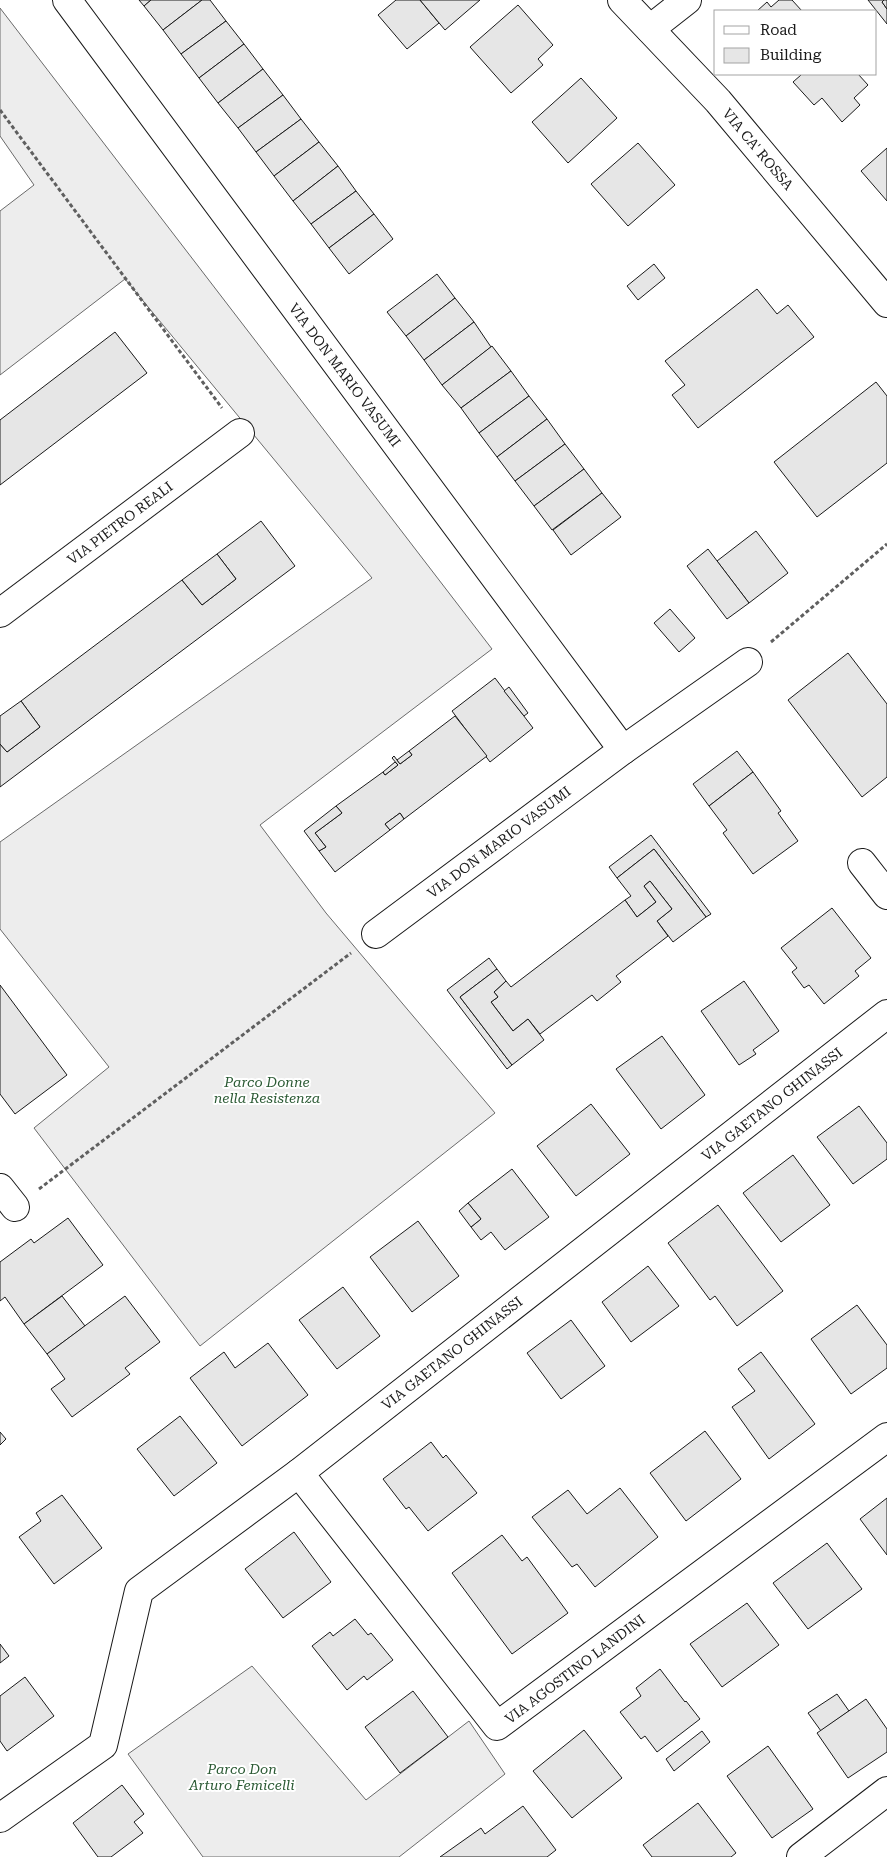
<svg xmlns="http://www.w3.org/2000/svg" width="887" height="1857" viewBox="0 0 887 1857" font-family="'Roboto Serif',serif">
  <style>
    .built { fill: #ededed; stroke: #6a6a6a }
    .building { fill: #e6e6e6; stroke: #1a1a1a }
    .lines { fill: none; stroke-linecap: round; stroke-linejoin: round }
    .minor-casing { stroke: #1a1a1a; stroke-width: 30 }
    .path { stroke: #5f5f5f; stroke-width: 3; stroke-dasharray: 4 2.5; stroke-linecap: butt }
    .minor { stroke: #fff; stroke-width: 28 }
    .labels { text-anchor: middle; stroke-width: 4; stroke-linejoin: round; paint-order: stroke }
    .street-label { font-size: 14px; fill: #1a1a1a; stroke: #fff }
    .park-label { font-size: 14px; font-style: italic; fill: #2b5a34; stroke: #fff }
  </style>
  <rect width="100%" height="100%" fill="#fff"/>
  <!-- built -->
  <g class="built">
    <path d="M0,8L492,649L260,825L326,913L495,1113L200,1346L34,1128L109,1067L0,929V842L372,578L125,279L0,375V211L34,185L0,136Z"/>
    <path d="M252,1666L366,1800L469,1721L505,1774L399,1857H203L128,1754Z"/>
  </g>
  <!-- building -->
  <g class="building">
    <path d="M139,0H151L144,6Z"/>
    <path d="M151,0H202L163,30L144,6Z"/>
    <path d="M202,0H210L226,21L181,54L163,30Z"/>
    <path d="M396,0H420L439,23L407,49L378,15Z"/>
    <path d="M420,0H480L445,30Z"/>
    <path d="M779,0H792L802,11H757L767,2L771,7Z"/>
    <path d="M868,0H884L882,2L887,9V24Z"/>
    <path d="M884,0H887V9L882,2Z"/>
    <path d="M518,5L553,45L538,59L543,65L511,93L470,47Z"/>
    <path d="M226,21L244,44L199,78L181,54Z"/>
    <path d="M244,44L263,69L218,103L199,78Z"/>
    <path d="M263,69L283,95L238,128L218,103Z"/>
    <path d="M800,74H858L868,85L854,98L860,105L842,122L822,98L814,105L793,82L801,75Z"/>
    <path d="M581,78L617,118L568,163L532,122Z"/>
    <path d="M283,95L301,119L256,152L238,128Z"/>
    <path d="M301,119L319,142L274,176L256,152Z"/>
    <path d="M319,142L338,166L293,201L274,176Z"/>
    <path d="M638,143L675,185L628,226L591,184Z"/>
    <path d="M887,148V201L861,171Z"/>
    <path d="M338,166L356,191L311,224L293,201Z"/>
    <path d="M356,191L374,214L329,248L311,224Z"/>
    <path d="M374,214L393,239L349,274L329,248Z"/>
    <path d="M654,264L665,278L638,300L627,286Z"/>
    <path d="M437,274L455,298L406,336L387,312Z"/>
    <path d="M757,289L777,314L788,305L814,337L698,428L672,395L685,385L665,361Z"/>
    <path d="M455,298L474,322L424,360L406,336Z"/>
    <path d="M474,322L491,347L442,385L424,360Z"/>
    <path d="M115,332L147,373L0,485V420Z"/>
    <path d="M492,346L511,371L461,408L442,385Z"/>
    <path d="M511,371L529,396L479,433L461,408Z"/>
    <path d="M876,382L887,396V463L817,517L774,462Z"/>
    <path d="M529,396L547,419L497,457L479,433Z"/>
    <path d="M547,419L565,444L515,481L497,457Z"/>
    <path d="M565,444L584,469L534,506L515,481Z"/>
    <path d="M584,469L602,493L552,530L534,506Z"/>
    <path d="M602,493L621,517L571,555L553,530Z"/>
    <path d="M261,521L295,566L0,787V744L7,752L40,727L21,701L182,580L202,605L236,579L217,554Z"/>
    <path d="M756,531L788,573L749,603L717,561Z"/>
    <path d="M708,549L749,603L727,619L687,566Z"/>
    <path d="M217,554L236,579L202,605L182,580Z"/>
    <path d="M670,609L695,638L679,652L654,623Z"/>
    <path d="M848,653L887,704V777L862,797L788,700Z"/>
    <path d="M495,678L533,728L490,762L452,711Z"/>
    <path d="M509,687L528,713L524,716L504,691Z"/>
    <path d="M21,701L40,727L7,752L0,744V716Z"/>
    <path d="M455,716L487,756L404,819L400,813L385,824L390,830L335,872L319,851L326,847L315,833L342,813L336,806L383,772L385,775L398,765L392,758L394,756L400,764L412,755L409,751Z"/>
    <path d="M409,751L412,755L400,764L397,760Z"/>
    <path d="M737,751L753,772L709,806L693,784Z"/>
    <path d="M395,762L398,765L385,775L383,772Z"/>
    <path d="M753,772L781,811L778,813L798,841L753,874L723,833L727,830L709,806Z"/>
    <path d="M336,806L342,813L315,833L326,847L319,851L304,831Z"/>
    <path d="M400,813L404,819L390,830L385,824Z"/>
    <path d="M651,835L686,881L711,914L706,917L654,849L617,878L609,867Z"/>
    <path d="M654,849L706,917L673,942L657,921L672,909L650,881L644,886L656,902L637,917L625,900L631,896L617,878Z"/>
    <path d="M650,881L672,909L657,921L668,936L616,976L621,982L597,1001L592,995L540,1034L528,1019L513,1031L491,1002L498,997L494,992L506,981L511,987L625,900L637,917L656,902L644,886Z"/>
    <path d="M832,908L871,958L855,971L859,976L824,1004L809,985L804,988L792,972L797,968L781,948Z"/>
    <path d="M489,958L497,969L460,997L512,1065L507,1069L447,990Z"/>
    <path d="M497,969L506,981L494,992L498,997L491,1002L513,1031L528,1019L544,1040L512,1065L460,997Z"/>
    <path d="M744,981L779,1031L753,1050L756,1054L739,1065L701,1011Z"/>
    <path d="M0,985L67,1075L15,1114L0,1094Z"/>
    <path d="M662,1036L705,1095L661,1129L616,1069Z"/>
    <path d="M591,1104L630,1154L576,1196L537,1146Z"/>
    <path d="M859,1106L887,1143V1159L853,1184L817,1137Z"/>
    <path d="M793,1155L830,1205L781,1242L743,1193Z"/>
    <path d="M512,1169L549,1217L505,1250L491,1232L481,1240L471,1227L481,1219L468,1203Z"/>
    <path d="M468,1203L481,1219L471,1227L459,1211Z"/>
    <path d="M718,1205L783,1291L737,1326L715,1296L710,1300L668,1243Z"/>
    <path d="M68,1218L103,1265L24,1324L5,1297L0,1301V1262L31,1239L34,1243Z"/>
    <path d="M418,1221L459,1276L412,1312L370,1257Z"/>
    <path d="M648,1266L679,1306L631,1342L602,1302Z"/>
    <path d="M343,1287L380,1336L337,1369L299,1320Z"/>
    <path d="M62,1296L85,1326L47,1354L24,1324Z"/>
    <path d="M125,1296L160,1342L125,1368L130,1374L72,1417L51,1389L65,1379L47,1354Z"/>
    <path d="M857,1305L887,1345V1368L851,1394L811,1339Z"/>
    <path d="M571,1320L605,1366L561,1399L527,1353Z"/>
    <path d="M268,1343L308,1395L242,1446L190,1378L224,1352L235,1368Z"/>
    <path d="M761,1352L815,1424L769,1459L732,1407L755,1391L738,1369Z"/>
    <path d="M180,1416L217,1463L174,1496L137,1449Z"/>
    <path d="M705,1431L741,1479L686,1521L650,1473Z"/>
    <path d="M0,1432L6,1439L0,1445Z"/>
    <path d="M431,1442L443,1458L446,1455L477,1493L428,1531L409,1507L406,1509L383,1479Z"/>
    <path d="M620,1488L658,1537L595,1587L577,1564L572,1567L532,1517L568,1490L587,1514Z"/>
    <path d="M62,1495L102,1548L54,1584L19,1537L41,1521L36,1513Z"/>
    <path d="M887,1498V1555L860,1519Z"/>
    <path d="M294,1532L331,1582L283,1618L245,1569Z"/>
    <path d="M502,1535L522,1561L527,1557L568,1613L512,1654L452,1573Z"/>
    <path d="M827,1543L862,1589L808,1629L773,1583Z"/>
    <path d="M747,1603L779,1645L722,1687L690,1644Z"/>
    <path d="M355,1619L368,1635L371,1633L393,1660L367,1680L364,1676L347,1690L312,1646L330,1632L333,1636Z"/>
    <path d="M0,1644L9,1656L0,1663Z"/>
    <path d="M660,1669L685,1702L686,1701L700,1719L657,1752L645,1736L641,1739L620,1712L641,1696L636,1688Z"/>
    <path d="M25,1677L54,1716L7,1751L0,1741V1696Z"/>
    <path d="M413,1691L448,1737L400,1773L365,1727Z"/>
    <path d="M837,1694L849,1711L821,1731L808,1713Z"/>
    <path d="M866,1699L887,1729V1752L848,1778L817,1733Z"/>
    <path d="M584,1730L622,1778L572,1818L533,1771Z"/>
    <path d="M702,1731L710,1742L674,1771L666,1759Z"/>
    <path d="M768,1746L813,1809L772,1838L727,1776Z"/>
    <path d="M122,1785L144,1814L134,1822L143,1833L111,1857H98L73,1823Z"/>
    <path d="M698,1803L736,1853L731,1857H652L643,1845Z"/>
    <path d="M523,1806L556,1850L547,1857H440L481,1828L485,1834Z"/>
  </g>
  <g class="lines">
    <defs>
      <g id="minor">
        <path d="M67,0L623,750L376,934"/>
        <path d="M622,0L718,101L887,303"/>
        <path d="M650,29L687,0"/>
        <path d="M0,613L240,433"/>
        <path d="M623,750L748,662"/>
        <path d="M862,863L887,895"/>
        <path d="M0,1188L15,1207"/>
        <path d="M299,1473L497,1726L887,1437"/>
        <path d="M0,1818L103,1745L139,1591L299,1473L887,1014"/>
        <path d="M801,1857L887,1791"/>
      </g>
    </defs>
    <!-- minor casing -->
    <use href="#minor" class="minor-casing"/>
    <!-- path -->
    <g class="path">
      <path d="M0,110L222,408"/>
      <path d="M771,642L887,544"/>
      <path d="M39,1189L351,953"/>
    </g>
    <!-- minor -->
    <use href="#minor" class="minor"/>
  </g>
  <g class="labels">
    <!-- street labels -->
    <g class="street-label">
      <text transform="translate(758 149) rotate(50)" y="5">VIA CA' ROSSA</text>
      <text transform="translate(345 375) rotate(53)" y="5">VIA DON MARIO VASUMI</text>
      <text transform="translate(120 523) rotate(-37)" y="5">VIA PIETRO REALI</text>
      <text transform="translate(499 842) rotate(-37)" y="5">VIA DON MARIO VASUMI</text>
      <text transform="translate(772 1104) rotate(-38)" y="5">VIA GAETANO GHINASSI</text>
      <text transform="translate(452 1353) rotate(-38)" y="5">VIA GAETANO GHINASSI</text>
      <text transform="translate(575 1669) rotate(-37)" y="5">VIA AGOSTINO LANDINI</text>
    </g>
    <!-- park labels -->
    <g class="park-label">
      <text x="267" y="1087">Parco Donne<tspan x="267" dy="16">nella Resistenza</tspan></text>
      <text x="242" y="1774">Parco Don<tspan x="242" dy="16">Arturo Femicelli</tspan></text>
    </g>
  </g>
  <!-- legend -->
  <rect x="714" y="10" width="162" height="65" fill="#ffffff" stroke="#a3a3a3"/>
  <rect x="724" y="26" width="25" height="8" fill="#ffffff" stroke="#a3a3a3"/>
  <text x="760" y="35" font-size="15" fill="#1a1a1a">Road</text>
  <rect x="724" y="48" width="25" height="15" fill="#e6e6e6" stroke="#a3a3a3"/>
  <text x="760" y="60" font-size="15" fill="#1a1a1a">Building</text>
</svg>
